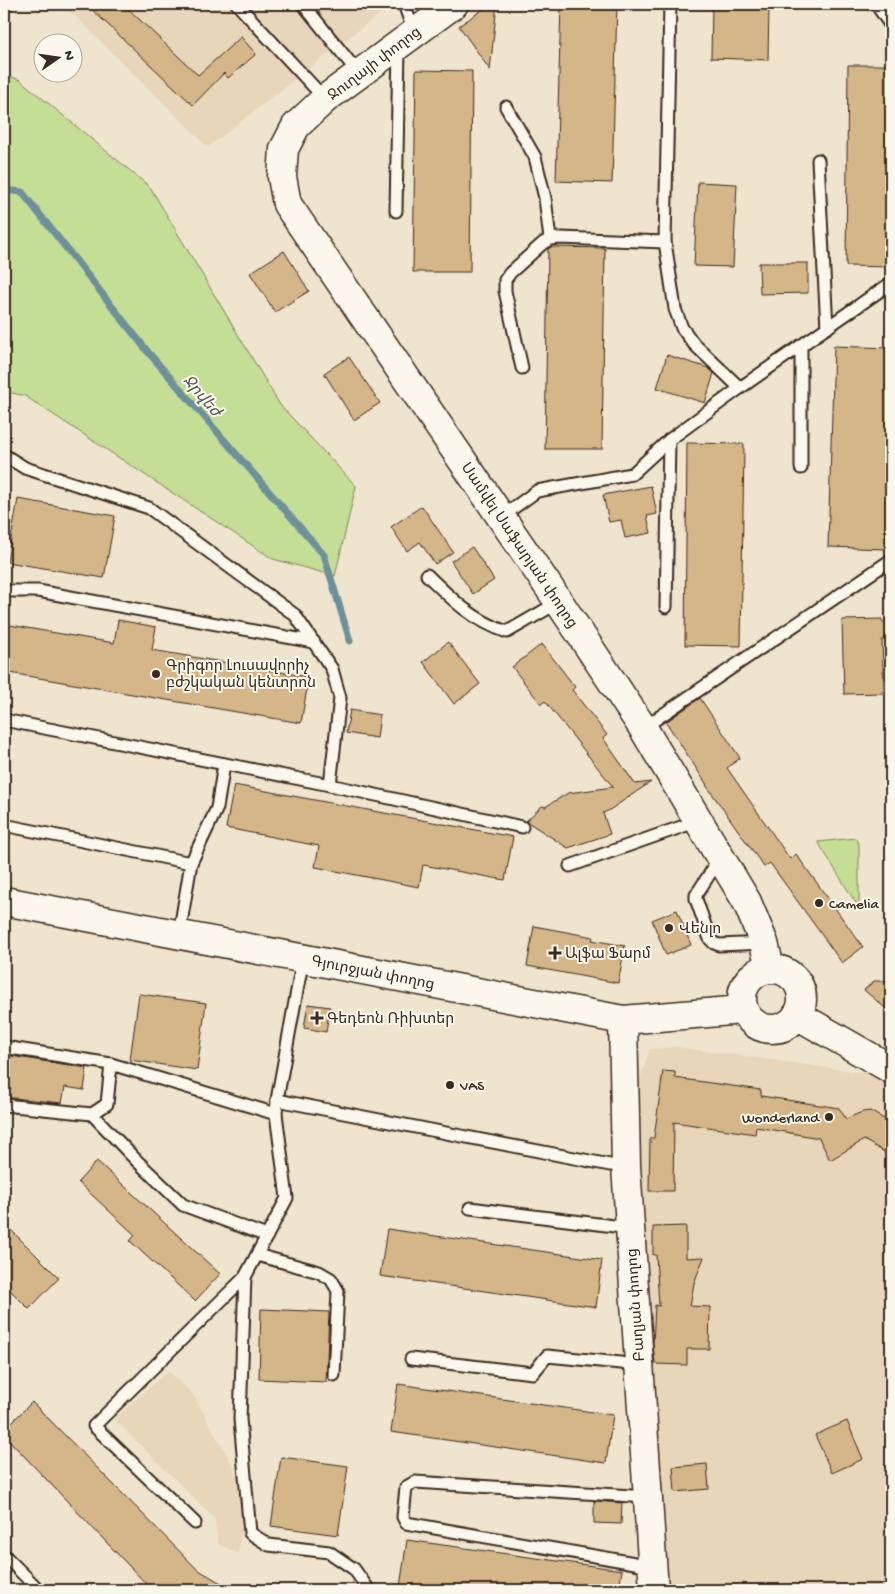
<svg xmlns="http://www.w3.org/2000/svg" width="895" height="1594" viewBox="0 0 895 1594" font-family="'Gochi Hand','Noto Sans Armenian',sans-serif">
  <style>
    .built { fill: #e7d6b9 }
    .green { fill: #c4de95; stroke: #80845a }
    .lines { fill: none; stroke-linecap: round; stroke-linejoin: round }
    .stream { stroke: #6c919a; stroke-width: 7 }
    .building { fill: #d4b688; stroke: #3b2a1e }
    .lane-casing { stroke: #3b2a1e; stroke-width: 15 }
    .secondary-casing { stroke: #3b2a1e; stroke-width: 31 }
    .lane { stroke: #fbf7ec; stroke-width: 11 }
    .secondary { stroke: #fbf7ec; stroke-width: 28 }
    .poi-dot { fill: #3b2a1e; stroke: #fbf7ec; stroke-width: 2 }
    .labels { text-anchor: middle; stroke-width: 4; stroke-linejoin: round; paint-order: stroke }
    .street-label { font-size: 15px; fill: #3b2a1e; stroke: #fbf7ec }
    .poi-label { font-size: 15px; fill: #3b2a1e; stroke: #fbf7ec; text-anchor: start }
    .water-label { font-size: 16px; font-style: italic; fill: #4f5552; stroke: #fbf7ec }
  </style>
  <rect width="100%" height="100%" fill="#efe4ce"/>
  <filter id="ink" filterUnits="userSpaceOnUse"><feTurbulence type="fractalNoise" baseFrequency=".02" numOctaves="2"/><feDisplacementMap in="SourceGraphic" scale="10" xChannelSelector="R" yChannelSelector="G"/><feConvolveMatrix kernelMatrix="1 2 1 2 8 2 1 2 1" color-interpolation-filters="sRGB"/></filter>
  <g filter="url(#ink)">
    <!-- built -->
    <g class="built">
      <path d="M23,4H385L387,8L208,147L68,9L27,6Z"/>
      <path d="M676,1047L881,1075L891,1081V1590H668L636,1090L650,1049Z"/>
      <path d="M168,1371L192,1393L234,1468L244,1516L238,1553L218,1544L215,1519L114,1419Z"/>
    </g>
    <!-- green -->
    <g class="green">
      <path d="M4,74L20,80L150,187L280,405L356,486L335,576L273,559L25,396L4,391Z"/>
      <path d="M855,838L859,844V908L818,842Z"/>
    </g>
    <g class="lines">
      <!-- stream -->
      <path class="stream" d="M4,190L22,192L148,352L324,555L350,641"/>
    </g>
    <!-- building -->
    <g class="building">
      <path d="M86,4H123L198,75L241,37L256,54L228,78L224,73L193,105Z"/>
      <path d="M490,4H497L490,70L459,26Z"/>
      <path d="M561,4H617L612,183L556,181Z"/>
      <path d="M712,4H769L768,60L711,58Z"/>
      <path d="M848,65H891V267L846,266Z"/>
      <path d="M416,70L472,71L470,272H413Z"/>
      <path d="M698,182L737,184L733,267L694,266Z"/>
      <path d="M551,247L605,248L602,449H545L548,249Z"/>
      <path d="M284,251L309,291L275,312L250,273Z"/>
      <path d="M759,263H808V293L760,294Z"/>
      <path d="M834,346L890,348L885,549L828,547Z"/>
      <path d="M667,355L708,368L714,373L705,403L657,388Z"/>
      <path d="M349,357L380,403L354,420L324,373Z"/>
      <path d="M687,443L744,444L741,646L685,645Z"/>
      <path d="M651,486L657,514L647,516L651,533L625,538L621,520L609,522L603,495Z"/>
      <path d="M18,499L115,516L104,578L7,562Z"/>
      <path d="M422,506L453,552L435,564L420,542L407,551L391,527Z"/>
      <path d="M472,547L494,580L473,594L451,561Z"/>
      <path d="M882,619V622H891V640H882L884,693L844,694L842,620Z"/>
      <path d="M118,620L156,627L152,650L309,677L301,723L4,672V624L114,643Z"/>
      <path d="M448,642L480,684L454,704L423,662Z"/>
      <path d="M542,644L575,687L572,690L607,735L603,738L635,784L651,782L608,811L603,813L610,834L568,848L526,821L542,806L545,807L568,793L613,787L545,701L541,704L512,667Z"/>
      <path d="M700,698L740,758L727,768L790,859L796,854L863,947L842,963L770,863L764,867L706,785H707L666,722Z"/>
      <path d="M350,710L380,715L377,738L346,733Z"/>
      <path d="M234,785L513,837L505,880L423,865L419,887L315,867L319,846L226,828Z"/>
      <path d="M677,910L691,945L666,955L652,920Z"/>
      <path d="M534,926L593,937L592,940L625,946L618,983L527,966Z"/>
      <path d="M874,981H887L891,987V1013L864,990Z"/>
      <path d="M139,994L206,1003L197,1070L130,1060Z"/>
      <path d="M308,1004L330,1007L326,1032L304,1028Z"/>
      <path d="M4,1055L87,1068L84,1090L65,1087L62,1103L4,1097Z"/>
      <path d="M663,1071L675,1072V1078L761,1090V1096L839,1108L846,1119L862,1112L870,1111L891,1123V1156L864,1140L830,1160L819,1138L756,1127L755,1134L674,1122L673,1191H649L650,1138H654Z"/>
      <path d="M97,1161L220,1274L195,1301L130,1241L135,1235L78,1182Z"/>
      <path d="M4,1223L59,1278L29,1309L4,1284Z"/>
      <path d="M686,1226V1258L704,1257L694,1283L690,1306L710,1307L709,1349H687V1365L655,1364L653,1344L655,1305L659,1306L656,1255H653V1227Z"/>
      <path d="M387,1229L602,1260L596,1307L380,1276Z"/>
      <path d="M261,1309L329,1312L326,1382L259,1379Z"/>
      <path d="M398,1384L613,1415L606,1463L391,1432Z"/>
      <path d="M32,1402L197,1569L233,1590H152L4,1435V1430Z"/>
      <path d="M847,1421L863,1459L832,1473L815,1435Z"/>
      <path d="M281,1457L348,1466L338,1535L271,1526Z"/>
      <path d="M707,1464L709,1489L675,1492L673,1467Z"/>
      <path d="M594,1501L622,1503L621,1524L594,1523Z"/>
      <path d="M407,1540L622,1570L619,1590H425L400,1587Z"/>
    </g>
    <g class="lines">
      <defs>
        <g id="lane">
          <path d="M237,4L325,99"/>
          <path d="M303,4L359,74"/>
          <path d="M404,4L414,32"/>
          <path d="M670,4L665,242L675,309L682,328L694,344L740,388"/>
          <path d="M876,4L891,26"/>
          <path d="M506,107L535,157L545,198L550,239"/>
          <path d="M818,160L827,328"/>
          <path d="M396,211L399,47"/>
          <path d="M801,346V468"/>
          <path d="M522,368L505,291V280L510,273L542,244L550,239L560,238L665,242"/>
          <path d="M4,455L25,468L149,508L295,615L332,669L340,698L330,785"/>
          <path d="M501,517L537,491L632,474L669,440L740,388L891,283"/>
          <path d="M427,575C453,600 472,620 507,632L559,602"/>
          <path d="M4,591H38L314,642"/>
          <path d="M666,607L669,440"/>
          <path d="M4,720L330,785L522,827"/>
          <path d="M643,728L891,560"/>
          <path d="M4,825L191,863"/>
          <path d="M720,858L696,895V899L710,939L714,943L719,945L764,943"/>
          <path d="M570,866L698,821"/>
          <path d="M179,935L191,863L217,808L224,764"/>
          <path d="M4,1047L111,1064L276,1114"/>
          <path d="M277,1100L610,1165L626,1166"/>
          <path d="M4,1105L92,1114L107,1104L111,1064"/>
          <path d="M92,1114L136,1160L183,1205L267,1236"/>
          <path d="M470,1208L630,1228"/>
          <path d="M257,1255L319,1272L331,1279L338,1291L334,1375"/>
          <path d="M245,1277L240,1419L250,1533L269,1545L329,1552L354,1569L369,1590"/>
          <path d="M411,1359L533,1373L547,1356L621,1363L639,1367"/>
          <path d="M647,1497L415,1482L406,1487L403,1517L406,1523L652,1566"/>
          <path d="M195,1523L94,1426L245,1277L287,1198L276,1114L277,1100L303,958"/>
          <path d="M4,1555L39,1590"/>
        </g>
        <g id="secondary">
          <path d="M454,4L325,99L296,126L284,149L282,177L287,204L559,602L643,728L747,902L764,943L770,968"/>
          <path d="M4,901L623,1020L743,1010"/>
          <circle cx="772" cy="999" r="30"/>
          <path d="M797,1015L891,1069"/>
          <path d="M623,1020L626,1166L654,1590"/>
        </g>
      </defs>
      <!-- lane casing -->
      <use href="#lane" class="lane-casing"/>
      <!-- secondary casing -->
      <use href="#secondary" class="secondary-casing"/>
      <!-- lane -->
      <use href="#lane" class="lane"/>
      <!-- secondary -->
      <use href="#secondary" class="secondary"/>
    </g>
  </g>
  <!-- markers -->
  <g class="poi-dot">
    <circle cx="156" cy="674" r="5"/>
    <circle cx="819" cy="903" r="5"/>
    <circle cx="669" cy="928" r="5"/>
    <path d="M552.5 945.5h5v5h5v5h-5v5h-5v-5h-5v-5h5z"/>
    <path d="M314.5 1010.5h5v5h5v5h-5v5h-5v-5h-5v-5h5z"/>
    <circle cx="450" cy="1085" r="5"/>
    <circle cx="829" cy="1117" r="5"/>
  </g>
  <g class="labels">
    <!-- street labels -->
    <g class="street-label">
      <text transform="translate(374 63) rotate(-37)" y="5">Ջուղայի փողոց</text>
      <text transform="translate(520 545) rotate(56)" y="5">Սամվել Սաֆարյան փողոց</text>
      <text transform="translate(373 972) rotate(11)" y="5">Գյուրջյան փողոց</text>
      <text transform="translate(635 1305) rotate(-94)" y="5">Բաղյան փողոց</text>
    </g>
    <!-- poi labels -->
    <g class="poi-label">
      <text x="166" y="670">Գրիգոր Լուսավորիչ<tspan x="166" dy="17">բժշկական կենտրոն</tspan></text>
      <text x="829" y="908">Camelia</text>
      <text x="679" y="933">Վենլո</text>
      <text x="565" y="958">Ալֆա Ֆարմ</text>
      <text x="327" y="1023">Գեդեոն Ռիխտեր</text>
      <text x="460" y="1090">VAS</text>
      <text x="819" y="1122" text-anchor="end">Wonderland</text>
    </g>
    <!-- water labels -->
    <g class="water-label">
      <text transform="translate(203 395) rotate(49)" y="6">Ջրվեժ</text>
    </g>
  </g>
  <!-- margin -->
  <rect width="895" height="1594" fill="none" stroke="#fbf7ec" stroke-width="20"/>
  <rect x="10" y="10" width="875" height="1574" fill="none" stroke="#3b2a1e" stroke-width="2" filter="url(#ink)"/>
  <!-- north arrow -->
  <g transform="translate(58 58) rotate(77)"><circle r="24" fill="#fbf7ec" stroke="#aea59a"/>
  <path d="M0-4L9 19L0 12L-9 19Z" fill="#3b2a1e"/>
  <text y="-8" font-size="14" font-weight="bold" text-anchor="middle" fill="#3b2a1e">N</text>
  </g>
</svg>
